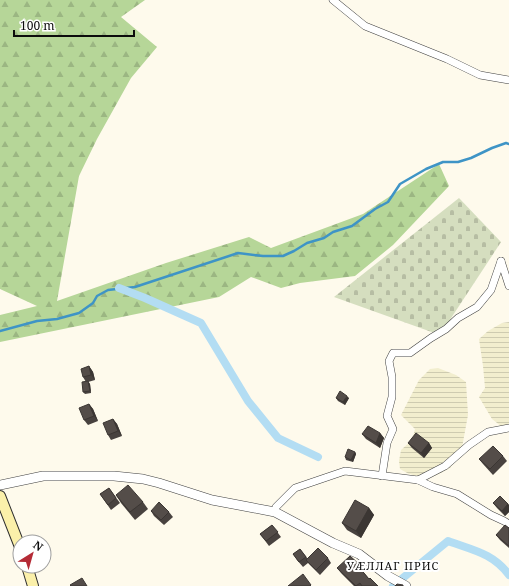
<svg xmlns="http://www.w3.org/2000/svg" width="509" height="586" viewBox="0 0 509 586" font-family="'Noto Serif',serif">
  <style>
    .farmland { fill: url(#farmland-rules) }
    .forest { fill: url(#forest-firs) }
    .cemetery { fill: url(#cemetery-stones) }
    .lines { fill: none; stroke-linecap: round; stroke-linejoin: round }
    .stream { stroke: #3e94c6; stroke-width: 2.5 }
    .canal { stroke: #b3ddf3; stroke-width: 8 }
    .minor-casing { stroke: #3f3f3f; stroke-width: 8 }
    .tertiary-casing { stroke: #3f3f3f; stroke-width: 10 }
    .secondary-casing { stroke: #2e2e2e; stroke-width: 12 }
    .minor { stroke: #fff; stroke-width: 7 }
    .tertiary { stroke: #fff; stroke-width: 9 }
    .secondary { stroke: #fbf0aa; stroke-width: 10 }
    .wall { fill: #48423f }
    .shaded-wall { fill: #3b3633 }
    .building { fill: #544d49; stroke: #3b3633 }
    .labels { text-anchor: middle; stroke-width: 4; stroke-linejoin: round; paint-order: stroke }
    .neighbourhood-label { font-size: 11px; letter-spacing: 1px; fill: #0c0c0c; stroke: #fff }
  </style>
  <defs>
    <pattern id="farmland-rules" width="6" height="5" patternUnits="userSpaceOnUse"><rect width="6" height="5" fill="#f2eece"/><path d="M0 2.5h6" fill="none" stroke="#cecbb0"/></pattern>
    <pattern id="forest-firs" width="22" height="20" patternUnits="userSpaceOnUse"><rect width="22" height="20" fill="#b6d698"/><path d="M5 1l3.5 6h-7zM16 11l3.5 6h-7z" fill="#9bb682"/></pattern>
    <pattern id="cemetery-stones" width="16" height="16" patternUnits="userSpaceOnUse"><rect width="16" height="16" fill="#d5debf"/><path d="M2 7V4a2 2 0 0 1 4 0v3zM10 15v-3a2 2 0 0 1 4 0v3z" fill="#b6bda3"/></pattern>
  </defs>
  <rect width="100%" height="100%" fill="#fefaec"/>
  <!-- farmland -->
  <g class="farmland">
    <path d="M509,322V430H506L492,419L479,397L485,388L483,366L479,339L488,331L502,323Z"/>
    <path d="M438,368L456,375L466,382L468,415L461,453L450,468L435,476L422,477L409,474L400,469L399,461L401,450L412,440L415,429L401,415L419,380L430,369Z"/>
  </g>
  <!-- forest -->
  <path class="forest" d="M0,0H145L121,17L157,47L131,78L97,139L79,176L57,301L166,263L249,237L271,248L363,214L439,164L449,186L393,245L355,276L300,283L281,288L251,277L219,297L0,342V315L37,306L0,289Z"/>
  <!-- cemetery -->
  <path class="cemetery" d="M459,198L501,242L440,335L334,297Z"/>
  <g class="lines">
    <!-- stream -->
    <path class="stream" d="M0,331L37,321L57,319L79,313L93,303L97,296L108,290L135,287L238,253L263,256H283L294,251L307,243L324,238L333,232L352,226L375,209L388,202L400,184L426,169L443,162H458L471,158L492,148L506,143L509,144"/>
    <!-- canal -->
    <g class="canal">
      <path d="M119,288L145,298L201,323L248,401L278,438L318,457"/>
      <path d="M393,586L448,541C472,550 493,553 509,575"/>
    </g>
    <defs>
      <g id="minor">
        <path d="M333,0L365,26L447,59L480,75L509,80"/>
        <path d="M501,261L509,286"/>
        <path d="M382,476L387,443L393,429L387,416L392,397V377L389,361L393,353H410L431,338L446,329L458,318L477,307L491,290L501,261"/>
        <path d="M418,480L433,487L457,494L491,515L504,521L509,524"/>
        <path d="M275,512L276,507L295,488L345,471L418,480L445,466L469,445L488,432L509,428"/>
      </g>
      <path id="tertiary" d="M0,485L43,476H114L143,479L159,483L212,500L275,512L333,543L359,554L388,576L406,586"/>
      <g id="secondary">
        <path d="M0,496L20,547"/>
        <path d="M27,566L33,586"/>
      </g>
    </defs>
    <!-- minor casing -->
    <use href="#minor" class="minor-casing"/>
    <!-- tertiary casing -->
    <use href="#tertiary" class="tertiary-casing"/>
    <!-- secondary casing -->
    <use href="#secondary" class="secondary-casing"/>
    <!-- minor -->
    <use href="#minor" class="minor"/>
    <!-- tertiary -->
    <use href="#tertiary" class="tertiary"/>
    <!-- secondary -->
    <use href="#secondary" class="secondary"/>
  </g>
  <!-- wall -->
  <g class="wall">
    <path d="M89,366L93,372L95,380L88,382L90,384L91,393L85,394L83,392L86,382L83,377Z"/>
    <path d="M336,398H349L345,405L338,401Z"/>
    <path d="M89,404L93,409L98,421L88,425L84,420Z"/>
    <path d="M113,419L117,424L122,436L111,440L108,435Z"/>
    <path d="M380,433L384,438L380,448L366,439L362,434Z"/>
    <path d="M408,443H429L432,448L424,458L412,448Z"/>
    <path d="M355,452L356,454L353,462L346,460L345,457Z"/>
    <path d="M503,456L507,461L493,475L483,464L479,459Z"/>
    <path d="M109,488L120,503L111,510L100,494Z"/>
    <path d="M116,495L143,502L148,509L135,520L121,503Z"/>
    <path d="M493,503L508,504L509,505V512L505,516L497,508Z"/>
    <path d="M369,508L374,515L361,538L347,530L342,523Z"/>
    <path d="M151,511L169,512L173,517L164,525L154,516Z"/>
    <path d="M272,525L281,537L269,546L260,534Z"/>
    <path d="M509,528V548L500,540L496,535Z"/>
    <path d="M300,549L308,559L328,558L331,563L320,575L308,563L303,567L297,560L293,554Z"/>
    <path d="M359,564L363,569L362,570L369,579L378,586H354L341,573L337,568Z"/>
  </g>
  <!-- shaded-wall -->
  <g class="shaded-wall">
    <path d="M89,366L93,372L95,380L91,375Z"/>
    <path d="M88,381L90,384L91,393L90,391Z"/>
    <path d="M347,396L349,398L345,405L343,402Z"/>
    <path d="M89,404L93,409L98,421L94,416Z"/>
    <path d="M113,419L117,424L122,436L118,431Z"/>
    <path d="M380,433L384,438L380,448L376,443Z"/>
    <path d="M429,443L432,448L424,458L421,453Z"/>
    <path d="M355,452L356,454L353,462L351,460Z"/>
    <path d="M508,504L509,505V512L505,516L502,511Z"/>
    <path d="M369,508L374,515L361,538L356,531Z"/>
  </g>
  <!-- building -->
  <g class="building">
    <path d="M89,366L91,375L83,377L81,369Z"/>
    <path d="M88,381L90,391L83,392L82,382Z"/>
    <path d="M340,391L347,396L343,402L336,398Z"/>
    <path d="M89,404L94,416L84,420L79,408Z"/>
    <path d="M113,419L118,431L108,435L103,423Z"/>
    <path d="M368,426L380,433L376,443L362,434Z"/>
    <path d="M416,433L429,443L421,453L408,443Z"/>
    <path d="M493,446L503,456L490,469L479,459Z"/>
    <path d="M348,449L355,452L351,460L345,457Z"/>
    <path d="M128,485L143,502L130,512L116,495Z"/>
    <path d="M109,488L116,498L108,505L100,494Z"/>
    <path d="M500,496L508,504L502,511L493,503Z"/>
    <path d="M355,500L369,508L356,531L342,523Z"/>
    <path d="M159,502L169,512L161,520L151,511Z"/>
    <path d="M272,525L278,532L266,541L260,534Z"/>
    <path d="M505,525L509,528V546L496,535Z"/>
    <path d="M318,548L328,558L316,570L306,560Z"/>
    <path d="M300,549L306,557L299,562L293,554Z"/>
    <path d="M350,556L359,564L358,566L369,579L370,578L378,586H362L360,583L356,586L337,568Z"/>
    <path d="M303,574L311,585L310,586H288Z"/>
    <path d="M82,578L87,586H71L70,585Z"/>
    <path d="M397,584L403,585V586H395Z"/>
  </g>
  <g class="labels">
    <!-- neighbourhood labels -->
    <g class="neighbourhood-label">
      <text x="393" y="570">УӔЛЛАГ ПРИС</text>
    </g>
  </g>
  <!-- north arrow -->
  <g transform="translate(32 554) rotate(37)"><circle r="19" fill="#ffffff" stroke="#9e9e9e"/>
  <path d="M0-3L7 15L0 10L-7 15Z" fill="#b52b36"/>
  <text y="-6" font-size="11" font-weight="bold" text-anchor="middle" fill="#0c0c0c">N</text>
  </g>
  <!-- scale -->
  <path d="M14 30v6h120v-6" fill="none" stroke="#0c0c0c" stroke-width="2"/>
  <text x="20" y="30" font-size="12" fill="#0c0c0c" stroke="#ffffff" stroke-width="3" paint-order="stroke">100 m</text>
</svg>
